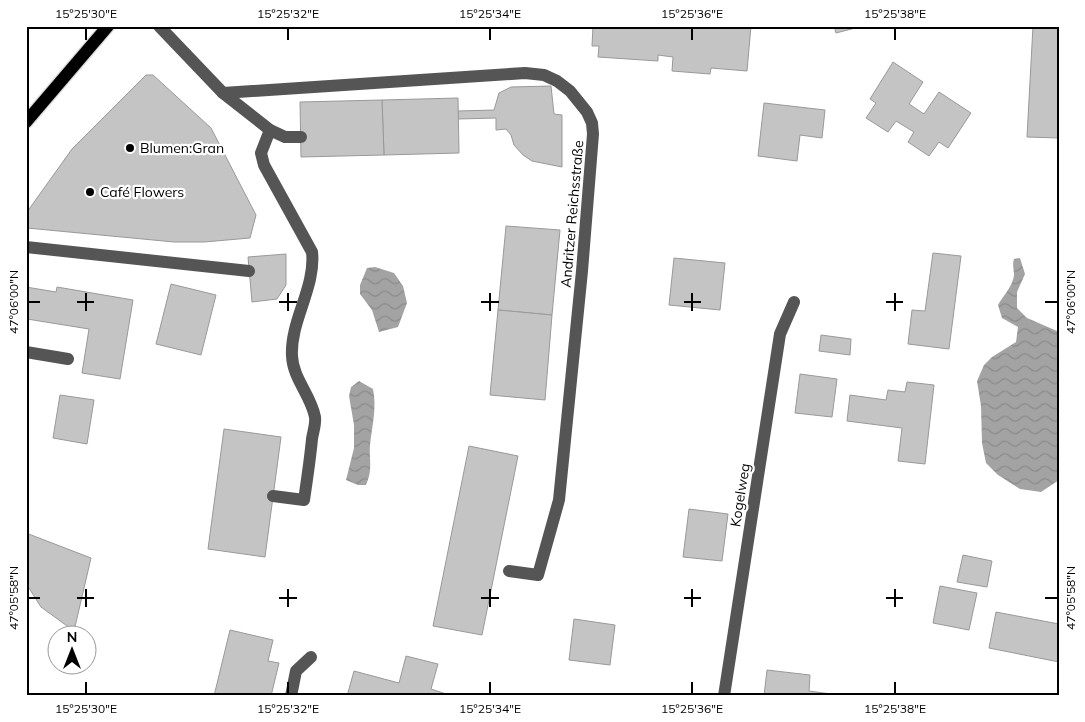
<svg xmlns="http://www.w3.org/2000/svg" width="1085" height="722" viewBox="0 0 1085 722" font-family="Mulish,sans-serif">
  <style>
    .water { fill: url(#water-waves) }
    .building { fill: #c4c4c4; stroke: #999 }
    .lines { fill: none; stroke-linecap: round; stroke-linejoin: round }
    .major-casing { stroke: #dbdbdb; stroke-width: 15 }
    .minor { stroke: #555; stroke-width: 12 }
    .major { stroke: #000; stroke-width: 12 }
    .ticks { fill: none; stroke: #000; stroke-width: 2 }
    .poi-dot { fill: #000; stroke: #fff; stroke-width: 2 }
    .labels { text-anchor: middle; stroke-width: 4.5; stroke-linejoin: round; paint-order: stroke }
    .poi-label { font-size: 14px; fill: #000; stroke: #fff; text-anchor: start }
    .street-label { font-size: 14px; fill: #000; stroke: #fff }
    .neatline { fill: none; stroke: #000; stroke-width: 2 }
    .ticks-label { font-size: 12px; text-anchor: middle; fill: #000 }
  </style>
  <defs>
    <pattern id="water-waves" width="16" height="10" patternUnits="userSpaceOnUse" patternTransform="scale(1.25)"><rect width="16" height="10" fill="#a3a3a3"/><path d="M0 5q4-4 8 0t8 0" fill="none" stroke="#8b8b8b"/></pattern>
  </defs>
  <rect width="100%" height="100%" fill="#fff"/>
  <!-- water -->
  <g class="water">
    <path d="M1020,258L1025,274L1017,292V308L1027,318L1057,331L1059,335V480L1041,492L1020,489L998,475L986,463L982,443L981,406L977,381L984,365L992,357L1016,342L1018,327L1002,318L998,305C1003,296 1013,286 1014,275C1014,269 1012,265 1014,259Z"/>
    <path d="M375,267L394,273L403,286L407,303L398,327L379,332L372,310L360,294V285L367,268Z"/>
    <path d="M359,381L373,389C377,408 372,426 370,445C369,461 373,469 366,485H358L346,480L354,448V425L349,396L351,387Z"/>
  </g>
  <!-- building -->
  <g class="building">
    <path d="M593,26H751L747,71L711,68L710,74L672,71L673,57L658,55V61L598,57L599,46H592Z"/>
    <path d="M834,26H863L836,33Z"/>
    <path d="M1033,26H1059V138L1027,137Z"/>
    <path d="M893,62L923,82L909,104L924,114L939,92L971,113L948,148L939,142L929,156L908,142L914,132L896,121L888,132L866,118L876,103L870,99Z"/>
    <path d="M146,75H153L211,128L256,215L250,238L204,242H174L27,228V212L72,149Z"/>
    <path d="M551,86L554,114L562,115V167L532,161L523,155L514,145L511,135L506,129L496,130V118L458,119V111L494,110L499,93L511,87Z"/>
    <path d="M458,98L459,153L384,155L382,100Z"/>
    <path d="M382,100L384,155L301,157L300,102Z"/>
    <path d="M764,103L825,110L822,138L800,135L797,161L758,156Z"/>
    <path d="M506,226L560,230L552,315L498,310Z"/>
    <path d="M933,253L961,256L949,349L908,344L912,310L925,311Z"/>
    <path d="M286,254V285L277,299L252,302L248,257Z"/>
    <path d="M674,258L725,263L720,310L669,305Z"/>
    <path d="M171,284L216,295L201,355L156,344Z"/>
    <path d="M26,287L56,292L57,287L133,300L120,379L82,373L89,329L27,319L26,321Z"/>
    <path d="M498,310L552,315L545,400L490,395Z"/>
    <path d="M821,335L851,339L850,355L819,351Z"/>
    <path d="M800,374L837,379L832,417L795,413Z"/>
    <path d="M907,382L934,385L925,464L898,461L902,428L847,421L850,395L886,400L888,390L905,392Z"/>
    <path d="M60,395L94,400L87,444L53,438Z"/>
    <path d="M224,429L281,437L265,557L208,549Z"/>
    <path d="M469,446L518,456L482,635L433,626Z"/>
    <path d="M689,509L728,514L722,561L683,557Z"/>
    <path d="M26,533L91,558L74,631L41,607L27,585Z"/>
    <path d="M963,555L992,561L987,587L957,582Z"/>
    <path d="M940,586L977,593L969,630L933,623Z"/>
    <path d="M996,612L1059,624V662L989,648Z"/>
    <path d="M574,619L615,625L610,665L569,660Z"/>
    <path d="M230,630L273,640L268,661L279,663L271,696H214Z"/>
    <path d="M406,656L438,664L431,689L452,696H347L354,671L399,683Z"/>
    <path d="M767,670L810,675L809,691L831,694V696H764Z"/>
  </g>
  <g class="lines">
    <defs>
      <path id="major" d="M26,122L108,26"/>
    </defs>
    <!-- major casing -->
    <use href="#major" class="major-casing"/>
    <!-- minor -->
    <g class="minor">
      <path d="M159,26L223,93L270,130L285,137H301"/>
      <path d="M223,93L525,73L544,75L557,81L570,91L587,112L592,123L593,134L582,271L559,500L538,575L509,571"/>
      <path d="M270,130L261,153L264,165L312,252C316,287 290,321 292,356C293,379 311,395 315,417C316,424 313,432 312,439C310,460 307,480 304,500L273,496"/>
      <path d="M26,247L249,271"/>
      <path d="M26,352L68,359"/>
      <path d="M291,696L296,671L311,657"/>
      <path d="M724,696L780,334L794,302"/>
    </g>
    <!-- major -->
    <use href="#major" class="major"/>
  </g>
  <!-- ticks -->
  <path class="ticks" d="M86,28V40M288,28V40M490,28V40M692,28V40M895,28V40M86,293V311M288,293V311M490,293V311M692,293V311M895,293V311M28,302H40M77,302H94M279,302H297M481,302H499M684,302H701M886,302H903M1045,302H1058M86,589V607M288,589V607M490,589V607M692,589V607M895,589V607M28,598H40M77,598H94M279,598H297M481,598H499M684,598H701M886,598H903M1045,598H1058M86,682V694M288,682V694M490,682V694M692,682V694M895,682V694"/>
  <!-- markers -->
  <g class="poi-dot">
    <circle cx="130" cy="148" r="5"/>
    <circle cx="90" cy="192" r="5"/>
  </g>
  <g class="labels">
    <!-- poi labels -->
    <g class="poi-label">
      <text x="140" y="153">Blumen:Gran</text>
      <text x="100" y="197">Café Flowers</text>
    </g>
    <!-- street labels -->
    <g class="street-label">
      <text transform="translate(572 214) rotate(-85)" y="5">Andritzer Reichsstraße</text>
      <text transform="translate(740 495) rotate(-81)" y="5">Kogelweg</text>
    </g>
  </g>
  <!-- border -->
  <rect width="1085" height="722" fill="none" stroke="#ffffff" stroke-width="55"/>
  <!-- north arrow -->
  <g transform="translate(72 650)"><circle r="24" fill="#ffffff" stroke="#999999"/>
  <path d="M0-4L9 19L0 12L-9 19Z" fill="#000000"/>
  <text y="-8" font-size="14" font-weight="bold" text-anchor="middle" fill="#000000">N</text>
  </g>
  <rect x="28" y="28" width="1030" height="666" class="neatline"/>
  <g class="ticks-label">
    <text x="86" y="18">15°25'30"E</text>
    <text x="288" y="18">15°25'32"E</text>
    <text x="490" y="18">15°25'34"E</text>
    <text x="692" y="18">15°25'36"E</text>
    <text x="895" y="18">15°25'38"E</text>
    <text transform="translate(14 302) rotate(-90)" y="4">47°06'00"N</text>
    <text transform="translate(1071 302) rotate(-90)" y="4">47°06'00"N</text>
    <text transform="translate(14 598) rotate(-90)" y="4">47°05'58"N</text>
    <text transform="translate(1071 598) rotate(-90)" y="4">47°05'58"N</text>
    <text x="86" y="713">15°25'30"E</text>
    <text x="288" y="713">15°25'32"E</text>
    <text x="490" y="713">15°25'34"E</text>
    <text x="692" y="713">15°25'36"E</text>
    <text x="895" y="713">15°25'38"E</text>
  </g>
</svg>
